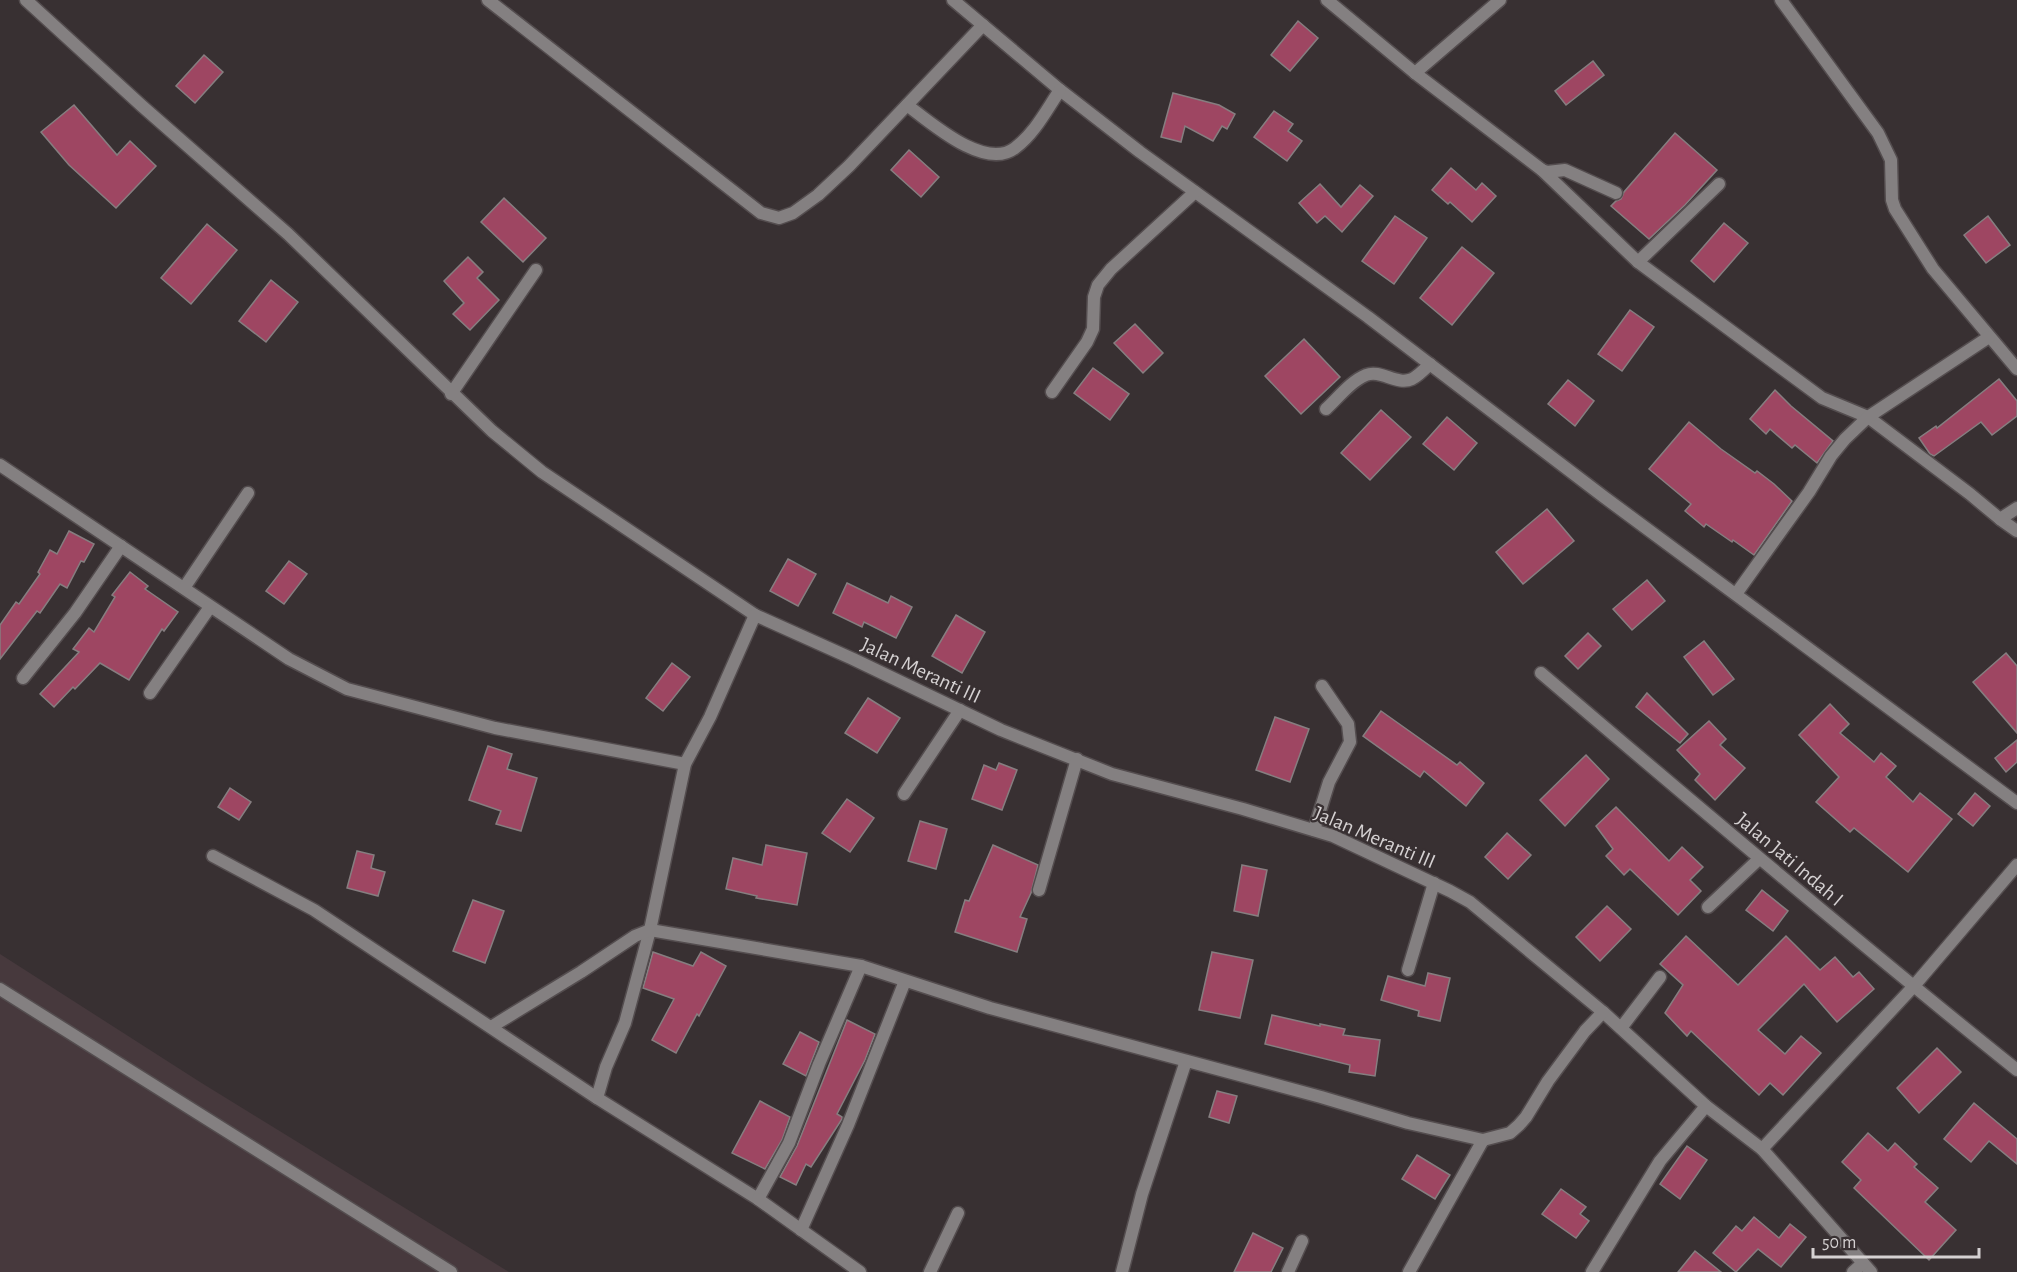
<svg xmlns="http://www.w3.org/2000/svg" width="2017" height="1272" viewBox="0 0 2017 1272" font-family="'Alegreya Sans',sans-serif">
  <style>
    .built { fill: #47393d }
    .building { fill: #9e4662; stroke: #867e80; stroke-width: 1.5 }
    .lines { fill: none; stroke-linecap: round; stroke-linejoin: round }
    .service-casing { stroke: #544d4f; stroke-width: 15 }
    .minor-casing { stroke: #544d4f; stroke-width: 15 }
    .service { stroke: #848081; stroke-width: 12 }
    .minor { stroke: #848081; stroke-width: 12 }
    .labels { text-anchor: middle; stroke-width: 4.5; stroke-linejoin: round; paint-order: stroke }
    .street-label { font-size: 21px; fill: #d5d1d2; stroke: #383032 }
  </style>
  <rect width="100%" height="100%" fill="#383032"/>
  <!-- built -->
  <path class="built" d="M0,954L200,1082L509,1272H0Z"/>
  <!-- building -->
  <g class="building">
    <path d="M1298,21L1318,38L1290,71L1271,55Z"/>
    <path d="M204,55L223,72L195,103L176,86Z"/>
    <path d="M1593,61L1604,75L1566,105L1555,91Z"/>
    <path d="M1173,93L1219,105L1235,114L1227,129L1222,126L1213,141L1185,126L1181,142L1161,137Z"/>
    <path d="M74,105L117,155L130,141L156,166L116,208L69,165L41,132Z"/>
    <path d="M1274,111L1293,124L1288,131L1302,141L1287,161L1254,137Z"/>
    <path d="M1675,133L1717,170L1685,205L1649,239L1611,206L1616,201L1621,199L1624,192Z"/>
    <path d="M909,150L939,177L921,197L891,170Z"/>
    <path d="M1451,168L1476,190L1482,183L1496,196L1472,222L1450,202L1448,204L1432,190Z"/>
    <path d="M1320,184L1341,207L1360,185L1373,196L1342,232L1325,216L1317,223L1299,203Z"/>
    <path d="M504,198L546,238L523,262L481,222Z"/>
    <path d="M1395,216L1427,238L1394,284L1362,261Z"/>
    <path d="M1988,216L2010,245L1986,263L1964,235Z"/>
    <path d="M1724,223L1748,243L1714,282L1691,261Z"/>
    <path d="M207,224L237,250L191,304L161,278Z"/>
    <path d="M1462,247L1494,273L1452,325L1420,298Z"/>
    <path d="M468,257L483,272L477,278L499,300L470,330L453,314L464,303L444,281Z"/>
    <path d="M271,280L298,302L266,342L239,321Z"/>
    <path d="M1630,310L1654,327L1622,371L1598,354Z"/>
    <path d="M1135,324L1163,353L1143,373L1114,343Z"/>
    <path d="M1304,339L1340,377L1301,414L1265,376Z"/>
    <path d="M1093,368L1129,394L1110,420L1074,393Z"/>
    <path d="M1999,379L2017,401V416L1992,435L1981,422L1934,456L1930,454L1919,438L1936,426L1937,428Z"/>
    <path d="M1568,380L1594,401L1575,426L1548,404Z"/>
    <path d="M1775,390L1791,406L1833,441L1817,463L1795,445L1792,448L1770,429L1766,434L1750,419Z"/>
    <path d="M1381,410L1411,437L1370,480L1341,453Z"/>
    <path d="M1447,417L1477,443L1454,470L1423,444Z"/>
    <path d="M1689,422L1721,449L1755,473L1757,471L1774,484L1792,501L1754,555L1733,540L1732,542L1706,524L1704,527L1685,511L1691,504L1649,469Z"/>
    <path d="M1547,509L1574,541L1523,584L1496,552Z"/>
    <path d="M69,531L94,544L84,562L81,561L67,588L60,584L40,613L37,611L0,659V625L16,602L19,604L40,574L38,572L50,550L57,554Z"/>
    <path d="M788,559L816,574L798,606L770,591Z"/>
    <path d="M289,561L307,574L284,604L266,591Z"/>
    <path d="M130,572L148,586L145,589L178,612L164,631L162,629L129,680L100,663L75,689L73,687L54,707L40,694L79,652L73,649L89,628L94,632L115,597L112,595Z"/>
    <path d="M1647,580L1665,601L1632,630L1613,609Z"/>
    <path d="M847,583L888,603L891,596L912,607L896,638L864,622L862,627L833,613Z"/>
    <path d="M956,615L985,632L962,673L932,656Z"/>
    <path d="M1588,633L1601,646L1578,669L1565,656Z"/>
    <path d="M1704,641L1734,679L1713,695L1684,657Z"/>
    <path d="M2006,653L2017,666V733L1973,682Z"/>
    <path d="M672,663L690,677L663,711L646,698Z"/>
    <path d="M1647,693L1688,734L1680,743L1636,707Z"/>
    <path d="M868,698L900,718L877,753L845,733Z"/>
    <path d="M1830,704L1849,724L1840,733L1874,762L1881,753L1896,766L1886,777L1913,802L1920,793L1952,819L1908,872L1854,828L1850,832L1816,802L1839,777L1799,735Z"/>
    <path d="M1381,711L1457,765L1460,762L1484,783L1466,806L1424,771L1420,777L1363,736Z"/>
    <path d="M1275,717L1309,729L1290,782L1256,770Z"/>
    <path d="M1709,721L1726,739L1720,745L1745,768L1715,800L1695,780L1700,774L1677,750Z"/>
    <path d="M2017,740V762L2006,772L1995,758Z"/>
    <path d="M488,746L512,754L507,769L537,778L521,831L496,824L501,811L469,800Z"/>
    <path d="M1586,755L1609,779L1565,826L1540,800Z"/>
    <path d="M999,763L1017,770L1002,810L972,799L984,765L996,770Z"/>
    <path d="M230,788L251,802L239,820L218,807Z"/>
    <path d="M1975,793L1990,806L1973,826L1958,814Z"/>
    <path d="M847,799L874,818L850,852L822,833Z"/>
    <path d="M1616,807L1669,861L1682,847L1703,867L1690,880L1701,891L1678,915L1630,869L1624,875L1606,856L1613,849L1596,826Z"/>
    <path d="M920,821L947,829L936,869L908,861Z"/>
    <path d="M1507,833L1531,855L1508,879L1485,857Z"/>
    <path d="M766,845L807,853L797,905L756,898L757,896L726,889L733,858L762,865Z"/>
    <path d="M993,845L1038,865L1031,893L1020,917L1027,919L1017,952L955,932L965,900L969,901Z"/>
    <path d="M357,851L374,855L371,868L385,872L378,896L347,888Z"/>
    <path d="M1242,865L1267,870L1258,916L1234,911Z"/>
    <path d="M1762,890L1788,911L1773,931L1746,910Z"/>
    <path d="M473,900L504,911L485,963L453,951Z"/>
    <path d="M1607,906L1631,929L1600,961L1576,937Z"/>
    <path d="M1686,936L1738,985L1786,936L1820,970L1835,957L1853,977L1859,972L1874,989L1837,1022L1804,984L1758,1030L1785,1054L1801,1036L1821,1053L1783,1095L1770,1083L1759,1095L1691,1031L1687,1036L1665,1013L1683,985L1660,964Z"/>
    <path d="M653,952L693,966L701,952L726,966L699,1016L697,1014L676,1053L652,1040L674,999L643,988Z"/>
    <path d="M1212,952L1253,960L1240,1018L1199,1010Z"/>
    <path d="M1428,973L1450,978L1440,1021L1418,1016L1419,1011L1381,1000L1388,976L1425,986Z"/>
    <path d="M1272,1015L1320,1026V1024L1345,1029L1343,1035L1380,1040L1375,1076L1349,1072L1350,1065L1265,1044Z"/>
    <path d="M847,1020L875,1034L865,1060L837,1114L842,1117V1119L811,1167L806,1164L796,1185L780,1177L797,1146Z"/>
    <path d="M800,1032L819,1042L806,1076L783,1064Z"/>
    <path d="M1937,1048L1961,1072L1919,1113L1897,1088Z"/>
    <path d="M1217,1091L1237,1096L1229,1123L1209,1117Z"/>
    <path d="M760,1101L790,1117L782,1140L765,1169L732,1153Z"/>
    <path d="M1974,1103L2017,1139V1164L1989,1141L1971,1162L1944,1139Z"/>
    <path d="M1868,1133L1888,1151L1895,1143L1917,1164L1914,1167L1938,1188L1925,1202L1956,1230L1929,1260L1854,1188L1861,1180L1842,1162Z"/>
    <path d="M1687,1146L1707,1160L1680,1199L1660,1184Z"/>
    <path d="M1417,1155L1450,1175L1435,1199L1402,1179Z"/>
    <path d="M1561,1189L1586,1207L1580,1214L1589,1221L1576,1238L1542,1214Z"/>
    <path d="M1754,1217L1779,1238L1790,1224L1806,1237L1781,1267L1758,1249L1736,1272L1713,1253L1736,1226L1742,1231Z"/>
    <path d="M1253,1233L1283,1248L1271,1272H1234Z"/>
    <path d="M1695,1251L1721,1272H1678Z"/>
  </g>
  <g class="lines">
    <defs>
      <path id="service" d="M0,989L451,1272"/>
      <g id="minor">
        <path d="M26,0L142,106L288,234L492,431L542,472L755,615L853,659L1001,730L1112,774L1243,809L1333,836L1450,891L1470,902L1603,1012L1706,1106L1762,1149L1871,1272"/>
        <path d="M488,0L761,213L779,218L793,213L818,195L849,166L983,25"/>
        <path d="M953,0L1060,90L1140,152L1368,317L1604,497L2017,803"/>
        <path d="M1327,0L1415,73L1542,170L1638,262L1822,398L1868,417L1970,494L2000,519L2017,508"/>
        <path d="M1781,0L1878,133L1891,160L1892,200L1895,209L1933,269L2017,369"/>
        <path d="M1415,73L1500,0"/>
        <path d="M907,105C931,123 985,171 1015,148C1035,133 1047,109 1060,90"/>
        <path d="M1542,170L1547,172L1565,170L1616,193"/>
        <path d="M1638,262L1719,184"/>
        <path d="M1052,392L1087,342L1093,329L1094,297L1098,285L1111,269L1195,192"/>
        <path d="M451,394L536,270"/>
        <path d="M1326,409C1338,398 1351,381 1366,375C1381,369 1397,386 1412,379C1418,376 1425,369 1430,364"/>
        <path d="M0,465L289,659L347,689L495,728L685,764"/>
        <path d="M2000,519L2017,531"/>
        <path d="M184,588L248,493"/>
        <path d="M1736,594L1809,492L1831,456L1845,439L1868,417L1989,337"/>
        <path d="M755,615L710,717L685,764L650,930L625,1023L606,1067L597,1098L758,1199L789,1143L819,1064L861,966L990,1008L1321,1097L1408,1123L1483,1140L1510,1133L1519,1125L1526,1117L1548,1081L1585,1031L1603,1012"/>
        <path d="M1541,673C1698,807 1856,941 2017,1070"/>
        <path d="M23,678L75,613L121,546"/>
        <path d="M150,693L210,607"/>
        <path d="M904,794L960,710"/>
        <path d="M1314,830L1329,782L1350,742L1348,724L1322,686"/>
        <path d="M213,856L314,910L597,1098"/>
        <path d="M1039,890L1077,759"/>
        <path d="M1708,907L1759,859"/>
        <path d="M1408,970L1434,883"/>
        <path d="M491,1027L581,972L635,936L650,930L861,966"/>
        <path d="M1621,1028L1660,977"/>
        <path d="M1762,1149L1913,987L2017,865"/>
        <path d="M758,1199L860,1272"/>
        <path d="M801,1230L848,1125L905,981"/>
        <path d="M930,1272L958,1213"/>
        <path d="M1122,1272L1142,1194L1186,1061"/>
        <path d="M1288,1272L1302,1241"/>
        <path d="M1409,1272L1483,1140"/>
        <path d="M1592,1272L1660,1161L1706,1106"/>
        <path d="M1853,1272L1863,1263"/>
      </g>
    </defs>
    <!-- service casing -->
    <use href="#service" class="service-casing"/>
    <!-- minor casing -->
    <use href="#minor" class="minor-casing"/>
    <!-- service -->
    <use href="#service" class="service"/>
    <!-- minor -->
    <use href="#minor" class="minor"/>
  </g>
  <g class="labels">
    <!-- street labels -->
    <g class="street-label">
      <text transform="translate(921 670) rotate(25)" y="7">Jalan Meranti III</text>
      <text transform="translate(1375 837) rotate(23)" y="7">Jalan Meranti III</text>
      <text transform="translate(1790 859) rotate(40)" y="7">Jalan Jati Indah I</text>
    </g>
  </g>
  <!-- scale -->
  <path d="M1813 1248v9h166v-9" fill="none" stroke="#d5d1d2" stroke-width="3"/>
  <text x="1822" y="1248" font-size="18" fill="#d5d1d2" stroke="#383032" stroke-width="4.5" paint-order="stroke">50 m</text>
</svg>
